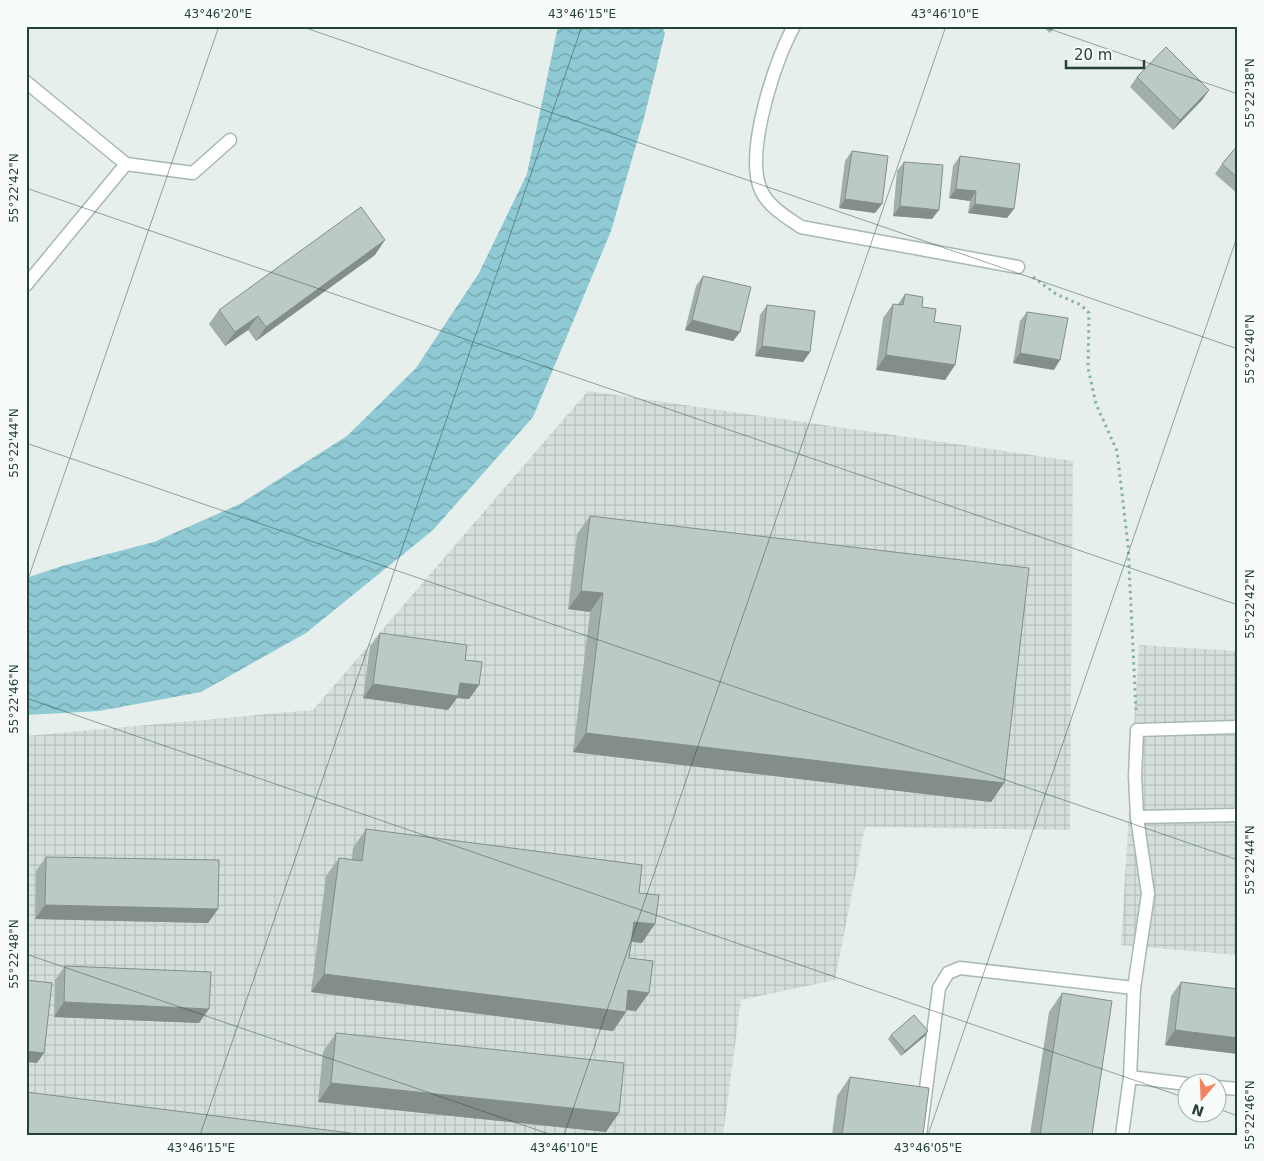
<svg xmlns="http://www.w3.org/2000/svg" width="1264" height="1161" viewBox="0 0 1264 1161" font-family="'DejaVu Sans',sans-serif">
  <style>
    .industrial { fill: url(#industrial-grid) }
    .water { fill: url(#water-waves) }
    .lines { fill: none; stroke-linecap: round; stroke-linejoin: round }
    .service-casing { stroke: #a8b8b2; stroke-width: 15 }
    .path { stroke: #86b3a5; stroke-width: 3; stroke-dasharray: 2.5 4; stroke-linecap: butt }
    .service { stroke: #fff; stroke-width: 12 }
    .wall { fill: #a1aea9 }
    .shaded-wall { fill: #838d89 }
    .building { fill: #bbcac4; stroke: #838d89 }
    .ticks { fill: none; stroke: #24423a; stroke-width: 1; stroke-opacity: 0.45 }
    .neatline { fill: none; stroke: #24423a; stroke-width: 2 }
    .ticks-label { font-size: 12px; text-anchor: middle; fill: #24423a }
  </style>
  <defs>
    <pattern id="industrial-grid" width="8" height="8" patternUnits="userSpaceOnUse" patternTransform="scale(1.25)"><rect width="8" height="8" fill="#d4dfda"/><path d="M0 4h8M4 0v8" fill="none" stroke="#b6c1bc"/></pattern>
    <pattern id="water-waves" width="16" height="10" patternUnits="userSpaceOnUse" patternTransform="scale(1.25)"><rect width="16" height="10" fill="#8ec9d4"/><path d="M0 5q4-4 8 0t8 0" fill="none" stroke="#74a5ad"/></pattern>
  </defs>
  <rect width="100%" height="100%" fill="#e6efeb"/>
  <!-- industrial -->
  <g class="industrial">
    <path d="M588,391L1073,461L1070,830L865,827L835,980L741,1000L723,1135H26V736L313,710Z"/>
    <path d="M1139,645L1238,651V955L1121,945Z"/>
  </g>
  <!-- water -->
  <path class="water" d="M558,26H662L665,33L644,118L611,231L533,417L433,530L306,633L201,692L99,711L26,715V578L62,566L154,542L240,504L347,436L416,368L479,273L527,174Z"/>
  <g class="lines">
    <defs>
      <g id="service">
        <path d="M794,26C775,61 747,146 759,185C765,205 785,216 801,227L1018,267"/>
        <path d="M26,82L126,164"/>
        <path d="M26,285L126,164L193,173L230,140"/>
        <path d="M1137,817L1238,815"/>
        <path d="M1187,1084L1130,1077L1134,988L1148,894L1137,817L1135,776L1137,730L1238,727"/>
        <path d="M1216,1087L1238,1089"/>
        <path d="M920,1135L939,988L948,973L960,968L1134,988"/>
        <path d="M1122,1135L1130,1077"/>
      </g>
    </defs>
    <!-- service casing -->
    <use href="#service" class="service-casing"/>
    <!-- path -->
    <path class="path" d="M1033,277L1056,294L1081,305L1089,313L1088,368L1096,404L1117,451L1128,545L1136,710"/>
    <!-- service -->
    <use href="#service" class="service"/>
  </g>
  <!-- wall -->
  <g class="wall">
    <path d="M1042,26H1056L1050,33Z"/>
    <path d="M1137,77L1209,90L1202,100L1173,130L1130,87Z"/>
    <path d="M1238,145V194L1215,174L1222,164Z"/>
    <path d="M852,151L882,204L875,213L839,208L845,161Z"/>
    <path d="M960,156L1007,218L968,213L970,201L949,198L953,166Z"/>
    <path d="M904,162L932,219L893,216L897,171Z"/>
    <path d="M375,255L256,341L248,330L225,346L209,324L219,310Z"/>
    <path d="M703,276L740,332L733,341L685,330L696,286Z"/>
    <path d="M905,294L922,307L934,322L955,365L945,380L876,370L883,318L893,304H898Z"/>
    <path d="M767,305L810,352L803,362L755,356L760,315Z"/>
    <path d="M1027,312L1054,370L1013,363L1020,321Z"/>
    <path d="M590,516L1004,783L991,802L573,752L590,612L568,609L577,534Z"/>
    <path d="M380,633L465,660L479,685L469,699L457,698L448,710L363,698L370,647Z"/>
    <path d="M366,829L639,893L642,943L632,942L629,958L649,993L636,1011L626,1010V1012L613,1031L311,992L326,876L339,858L352,859L353,848Z"/>
    <path d="M46,857L218,909L208,923L35,919L36,871Z"/>
    <path d="M65,966L209,1009L199,1023L54,1017L55,980Z"/>
    <path d="M1181,982L1238,989V1054L1165,1045L1171,996Z"/>
    <path d="M1062,993L1092,1135H1030L1049,1012Z"/>
    <path d="M928,1031L925,1036L901,1056L888,1039L891,1035Z"/>
    <path d="M336,1033L606,1132L318,1102L323,1052Z"/>
    <path d="M850,1077L923,1135H832L837,1096Z"/>
  </g>
  <!-- shaded-wall -->
  <g class="shaded-wall">
    <path d="M1209,90L1202,100L1173,130L1180,120Z"/>
    <path d="M956,189L976,191L970,201L949,198Z"/>
    <path d="M845,199L882,204L875,213L839,208Z"/>
    <path d="M975,204L1014,209L1007,218L968,213Z"/>
    <path d="M900,206L939,210L932,219L893,216Z"/>
    <path d="M385,240L375,255L256,341L266,327Z"/>
    <path d="M258,316L248,330L225,346L235,332Z"/>
    <path d="M692,320L740,332L733,341L685,330Z"/>
    <path d="M762,346L810,352L803,362L755,356Z"/>
    <path d="M1020,353L1060,360L1054,370L1013,363Z"/>
    <path d="M886,355L955,365L945,380L876,370Z"/>
    <path d="M581,591L603,593L590,612L568,609Z"/>
    <path d="M460,683L479,685L469,699L457,698L448,710L363,698L373,684Z"/>
    <path d="M586,733L1004,783L991,802L573,752Z"/>
    <path d="M45,905L218,909L208,923L35,919Z"/>
    <path d="M634,922L655,924L642,943L621,940Z"/>
    <path d="M324,974L626,1012L613,1031L311,992Z"/>
    <path d="M628,990L649,993L636,1011L615,1009Z"/>
    <path d="M64,1002L209,1009L199,1023L54,1017Z"/>
    <path d="M1175,1030L1238,1038V1054L1165,1045Z"/>
    <path d="M928,1031L925,1036L901,1056L905,1051Z"/>
    <path d="M26,1051L44,1053L37,1063L26,1062Z"/>
    <path d="M331,1083L619,1113L606,1132L318,1102Z"/>
  </g>
  <!-- building -->
  <g class="building">
    <path d="M1166,47L1209,90L1180,120L1137,77Z"/>
    <path d="M1238,145V178L1222,164Z"/>
    <path d="M852,151L888,156L882,204L845,199Z"/>
    <path d="M960,156L1020,164L1014,209L975,204L976,191L956,189Z"/>
    <path d="M904,162L943,165L939,210L900,206Z"/>
    <path d="M361,207L385,240L266,327L258,316L235,332L219,310Z"/>
    <path d="M703,276L751,287L740,332L692,320Z"/>
    <path d="M905,294L923,297L922,307L936,309L934,322L961,326L955,365L886,355L893,304L903,305Z"/>
    <path d="M767,305L815,311L810,352L762,346Z"/>
    <path d="M1027,312L1068,318L1060,360L1020,353Z"/>
    <path d="M590,516L1029,568L1004,783L586,733L603,593L581,591Z"/>
    <path d="M380,633L467,645L465,660L482,662L479,685L460,683L458,696L373,684Z"/>
    <path d="M366,829L642,865L639,893L659,895L655,924L634,922L629,958L653,961L649,993L628,990L626,1012L324,974L339,858L362,861Z"/>
    <path d="M46,857L219,860L218,909L45,905Z"/>
    <path d="M65,966L211,972L209,1009L64,1002Z"/>
    <path d="M26,980L52,983L44,1053L26,1051Z"/>
    <path d="M1181,982L1238,989V1038L1175,1030Z"/>
    <path d="M1062,993L1112,1001L1092,1135H1040Z"/>
    <path d="M914,1015L928,1031L905,1051L891,1035Z"/>
    <path d="M336,1033L624,1063L619,1113L331,1083Z"/>
    <path d="M850,1077L929,1088L923,1135H842Z"/>
    <path d="M26,1092L366,1135H26Z"/>
  </g>
  <!-- ticks -->
  <path class="ticks" d="M300,26L1238,349M1041,26L1238,94M26,188L1238,605M26,443L1238,860M26,585L219,26M26,698L1186,1098M26,954L552,1135M1216,1108L1238,1116M200,1135L582,26M564,1135L946,26M928,1135L1238,234"/>
  <!-- border -->
  <rect width="1264" height="1161" fill="none" stroke="#f7fbf9" stroke-width="55"/>
  <!-- north arrow -->
  <g transform="translate(1202 1098) rotate(199)"><circle r="24" fill="#f7fbf9" stroke="#a3b1ad"/>
  <path d="M0-4L9 19L0 12L-9 19Z" fill="#f4845f"/>
  <text y="-8" font-size="14" font-weight="bold" text-anchor="middle" fill="#24423a">N</text>
  </g>
  <!-- scale -->
  <path d="M1066 60v8h78v-8" fill="none" stroke="#24423a" stroke-width="2.5"/>
  <text x="1074" y="60" font-size="15" fill="#24423a" stroke="#f7fbf9" stroke-width="4" paint-order="stroke">20 m</text>
  <rect x="28" y="28" width="1208" height="1106" class="neatline"/>
  <g class="ticks-label">
    <text x="218" y="18">43°46'20"E</text>
    <text x="582" y="18">43°46'15"E</text>
    <text x="945" y="18">43°46'10"E</text>
    <text transform="translate(1250 93) rotate(-90)" y="4">55°22'38"N</text>
    <text transform="translate(14 188) rotate(-90)" y="4">55°22'42"N</text>
    <text transform="translate(1250 349) rotate(-90)" y="4">55°22'40"N</text>
    <text transform="translate(14 443) rotate(-90)" y="4">55°22'44"N</text>
    <text transform="translate(1250 604) rotate(-90)" y="4">55°22'42"N</text>
    <text transform="translate(14 699) rotate(-90)" y="4">55°22'46"N</text>
    <text transform="translate(1250 860) rotate(-90)" y="4">55°22'44"N</text>
    <text transform="translate(14 954) rotate(-90)" y="4">55°22'48"N</text>
    <text transform="translate(1250 1115) rotate(-90)" y="4">55°22'46"N</text>
    <text x="201" y="1152">43°46'15"E</text>
    <text x="564" y="1152">43°46'10"E</text>
    <text x="928" y="1152">43°46'05"E</text>
  </g>
</svg>
